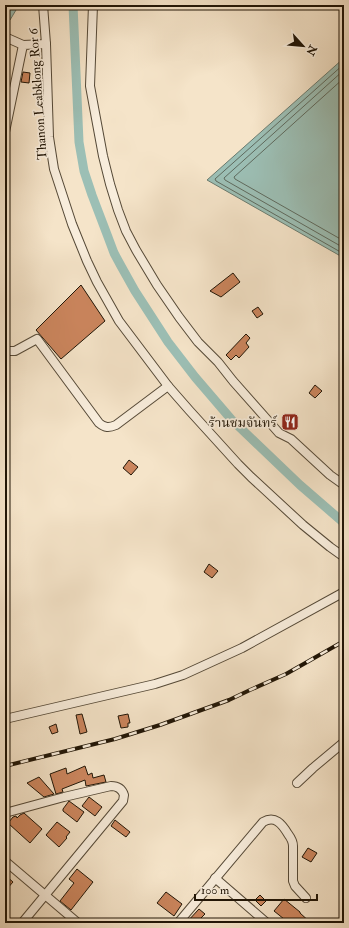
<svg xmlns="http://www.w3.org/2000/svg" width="349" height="928" viewBox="0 0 349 928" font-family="'IM FELL Double Pica','Noto Serif Thai',serif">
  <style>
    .water { fill: #9cbfb5; stroke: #6a7b6f }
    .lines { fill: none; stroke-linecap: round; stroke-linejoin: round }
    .shore { stroke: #5e6a5e; stroke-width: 1 }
    .canal { stroke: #9cbfb5; stroke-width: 9 }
    .building { fill: #cb855d; stroke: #201506 }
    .street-casing { stroke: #554937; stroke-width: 10 }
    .street { stroke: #f8eddc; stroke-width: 8 }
    .rail-casing { stroke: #201506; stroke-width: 4 }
    .rail { stroke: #f8eddc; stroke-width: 2.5; stroke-dasharray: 8; stroke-linecap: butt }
    .labels { text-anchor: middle; stroke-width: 3.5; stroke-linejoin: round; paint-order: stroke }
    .street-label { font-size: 13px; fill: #201506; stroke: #f8eddc }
    .poi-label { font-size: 13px; fill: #201506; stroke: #f8eddc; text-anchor: end }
  </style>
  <rect width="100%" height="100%" fill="#f5e4c9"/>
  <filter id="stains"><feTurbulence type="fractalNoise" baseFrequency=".005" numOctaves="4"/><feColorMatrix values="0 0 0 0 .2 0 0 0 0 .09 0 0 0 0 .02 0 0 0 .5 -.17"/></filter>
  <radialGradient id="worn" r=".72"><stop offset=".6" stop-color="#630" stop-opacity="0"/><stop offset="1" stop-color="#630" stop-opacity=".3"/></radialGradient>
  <!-- water -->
  <g class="water">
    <path d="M5,5H19L10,20L5,19Z"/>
    <path d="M344,58V258L207,180Z"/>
  </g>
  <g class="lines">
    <!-- shore -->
    <g class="shore">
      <path d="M344,64L215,179L216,181L344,254"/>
      <path d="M344,70L224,178L225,180L344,248"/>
      <path d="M344,78L234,177L235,179L344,241"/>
    </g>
    <!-- canal -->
    <path class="canal" d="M73,5L79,142L84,171L92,195L108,237L114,253L121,266L135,291L168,342L195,377L231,419L300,485L344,523"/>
  </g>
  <!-- building -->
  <g class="building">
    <path d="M23,72L30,73L29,83L21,82Z"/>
    <path d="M233,273L240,282L221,297L210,291Z"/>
    <path d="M81,285L105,321L61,359L36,330Z"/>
    <path d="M258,307L263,314L257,318L252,311Z"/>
    <path d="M246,334L250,338L246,343L249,347L239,358L236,355L231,360L226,355Z"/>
    <path d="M315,385L322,391L315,398L309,393Z"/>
    <path d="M129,460L138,467L131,475L123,468Z"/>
    <path d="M209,564L218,571L212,578L204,572Z"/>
    <path d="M82,714L87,732L80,734L76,715Z"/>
    <path d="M128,714L130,723H128V727L121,728L118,716Z"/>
    <path d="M56,724L58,732L52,734L49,727Z"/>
    <path d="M85,766L88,775L92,773L93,778L104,775L106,782L86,786L85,780L62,789L63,792L56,794L50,774L66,768L67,774Z"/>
    <path d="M39,777L54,794L44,797L27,783Z"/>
    <path d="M89,797L102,807L95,816L82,806Z"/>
    <path d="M69,801L84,812L77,822L63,811V809Z"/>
    <path d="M24,813L42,829L30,843L9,824V822L13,817L16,816L17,818L20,815Z"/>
    <path d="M115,820L130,832L126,837L111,826Z"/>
    <path d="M57,822L70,832L66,837L67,838L59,847L46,835Z"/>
    <path d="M308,848L317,853L311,862L302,857Z"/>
    <path d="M77,869L93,882L71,910L60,901L74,883L69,879Z"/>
    <path d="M5,875L13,882L5,891Z"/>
    <path d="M166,892L182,904L174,916L157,903Z"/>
    <path d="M260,895L266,901L261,906L255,900Z"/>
    <path d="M284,899L300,912V913L311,923H289L274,911Z"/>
    <path d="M199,909L205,914L196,923H186Z"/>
  </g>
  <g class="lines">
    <defs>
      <g id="street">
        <path d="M43,5L46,44L49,137L54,169L72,224L87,261L97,282L119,321L168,386L189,410L238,464L251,477L303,525L330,547L344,557"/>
        <path d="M93,5L90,86L103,156L110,184L118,210L126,231L136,250L157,285L179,317L198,342L218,362L233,381L279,433L291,439L330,475L344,485"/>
        <path d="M5,37L23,45"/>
        <path d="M5,132L23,45L46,44"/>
        <path d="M5,349L9,351H15L37,339L99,423C105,428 109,428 116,425L168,386"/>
        <path d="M5,719L155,684L183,675L242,648L344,592"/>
        <path d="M297,783L313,768L344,742"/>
        <path d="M5,813L64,797L111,786C118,786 122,789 124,795L123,801L22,923"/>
        <path d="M5,861L78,923"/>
        <path d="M215,878L267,923"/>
        <path d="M178,923L263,822C275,815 282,824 288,834C291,838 293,842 293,846V881L295,886L306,898"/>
      </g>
    </defs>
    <!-- street casing -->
    <use href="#street" class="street-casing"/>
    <!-- street -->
    <use href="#street" class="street"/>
    <defs>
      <path id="rail" d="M5,766L115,739L160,725L229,700L250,690L286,674L344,641"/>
    </defs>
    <!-- rail casing -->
    <use href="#rail" class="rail-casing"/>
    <!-- rail -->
    <use href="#rail" class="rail"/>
  </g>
  <!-- icons -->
  <defs>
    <symbol id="restaurant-square" viewBox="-11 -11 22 22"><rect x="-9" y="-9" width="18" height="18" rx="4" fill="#8f2418" stroke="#f8eddc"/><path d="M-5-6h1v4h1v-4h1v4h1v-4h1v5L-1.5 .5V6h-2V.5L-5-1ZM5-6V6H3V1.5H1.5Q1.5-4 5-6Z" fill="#fff"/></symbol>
  </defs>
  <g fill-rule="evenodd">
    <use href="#restaurant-square" x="280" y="412" width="20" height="20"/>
  </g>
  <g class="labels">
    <!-- street labels -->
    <g class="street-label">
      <text transform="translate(37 94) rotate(-94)" y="5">Thanon Leabklong Ror 6</text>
    </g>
    <!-- poi labels -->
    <g class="poi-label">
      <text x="277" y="427">ร้านชมจันทร์</text>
    </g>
  </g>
  <!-- margin -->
  <rect width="349" height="928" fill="none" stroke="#f5e4c9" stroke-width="20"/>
  <rect x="6" y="6" width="337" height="916" fill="none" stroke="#201506" stroke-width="2"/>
  <rect x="10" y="10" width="329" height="908" fill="none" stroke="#201506"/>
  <!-- north arrow -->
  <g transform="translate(303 46) rotate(117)" stroke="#f8eddc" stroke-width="3" paint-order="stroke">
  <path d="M0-3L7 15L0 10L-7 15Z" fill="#201506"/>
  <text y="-6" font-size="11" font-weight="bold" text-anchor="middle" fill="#201506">N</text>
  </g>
  <!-- scale -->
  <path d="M195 894v6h122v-6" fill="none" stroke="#201506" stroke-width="2"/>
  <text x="201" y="894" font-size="12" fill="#201506" stroke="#f8eddc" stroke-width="3" paint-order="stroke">100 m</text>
  <rect width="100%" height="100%" filter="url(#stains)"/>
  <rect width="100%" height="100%" fill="url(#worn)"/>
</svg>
